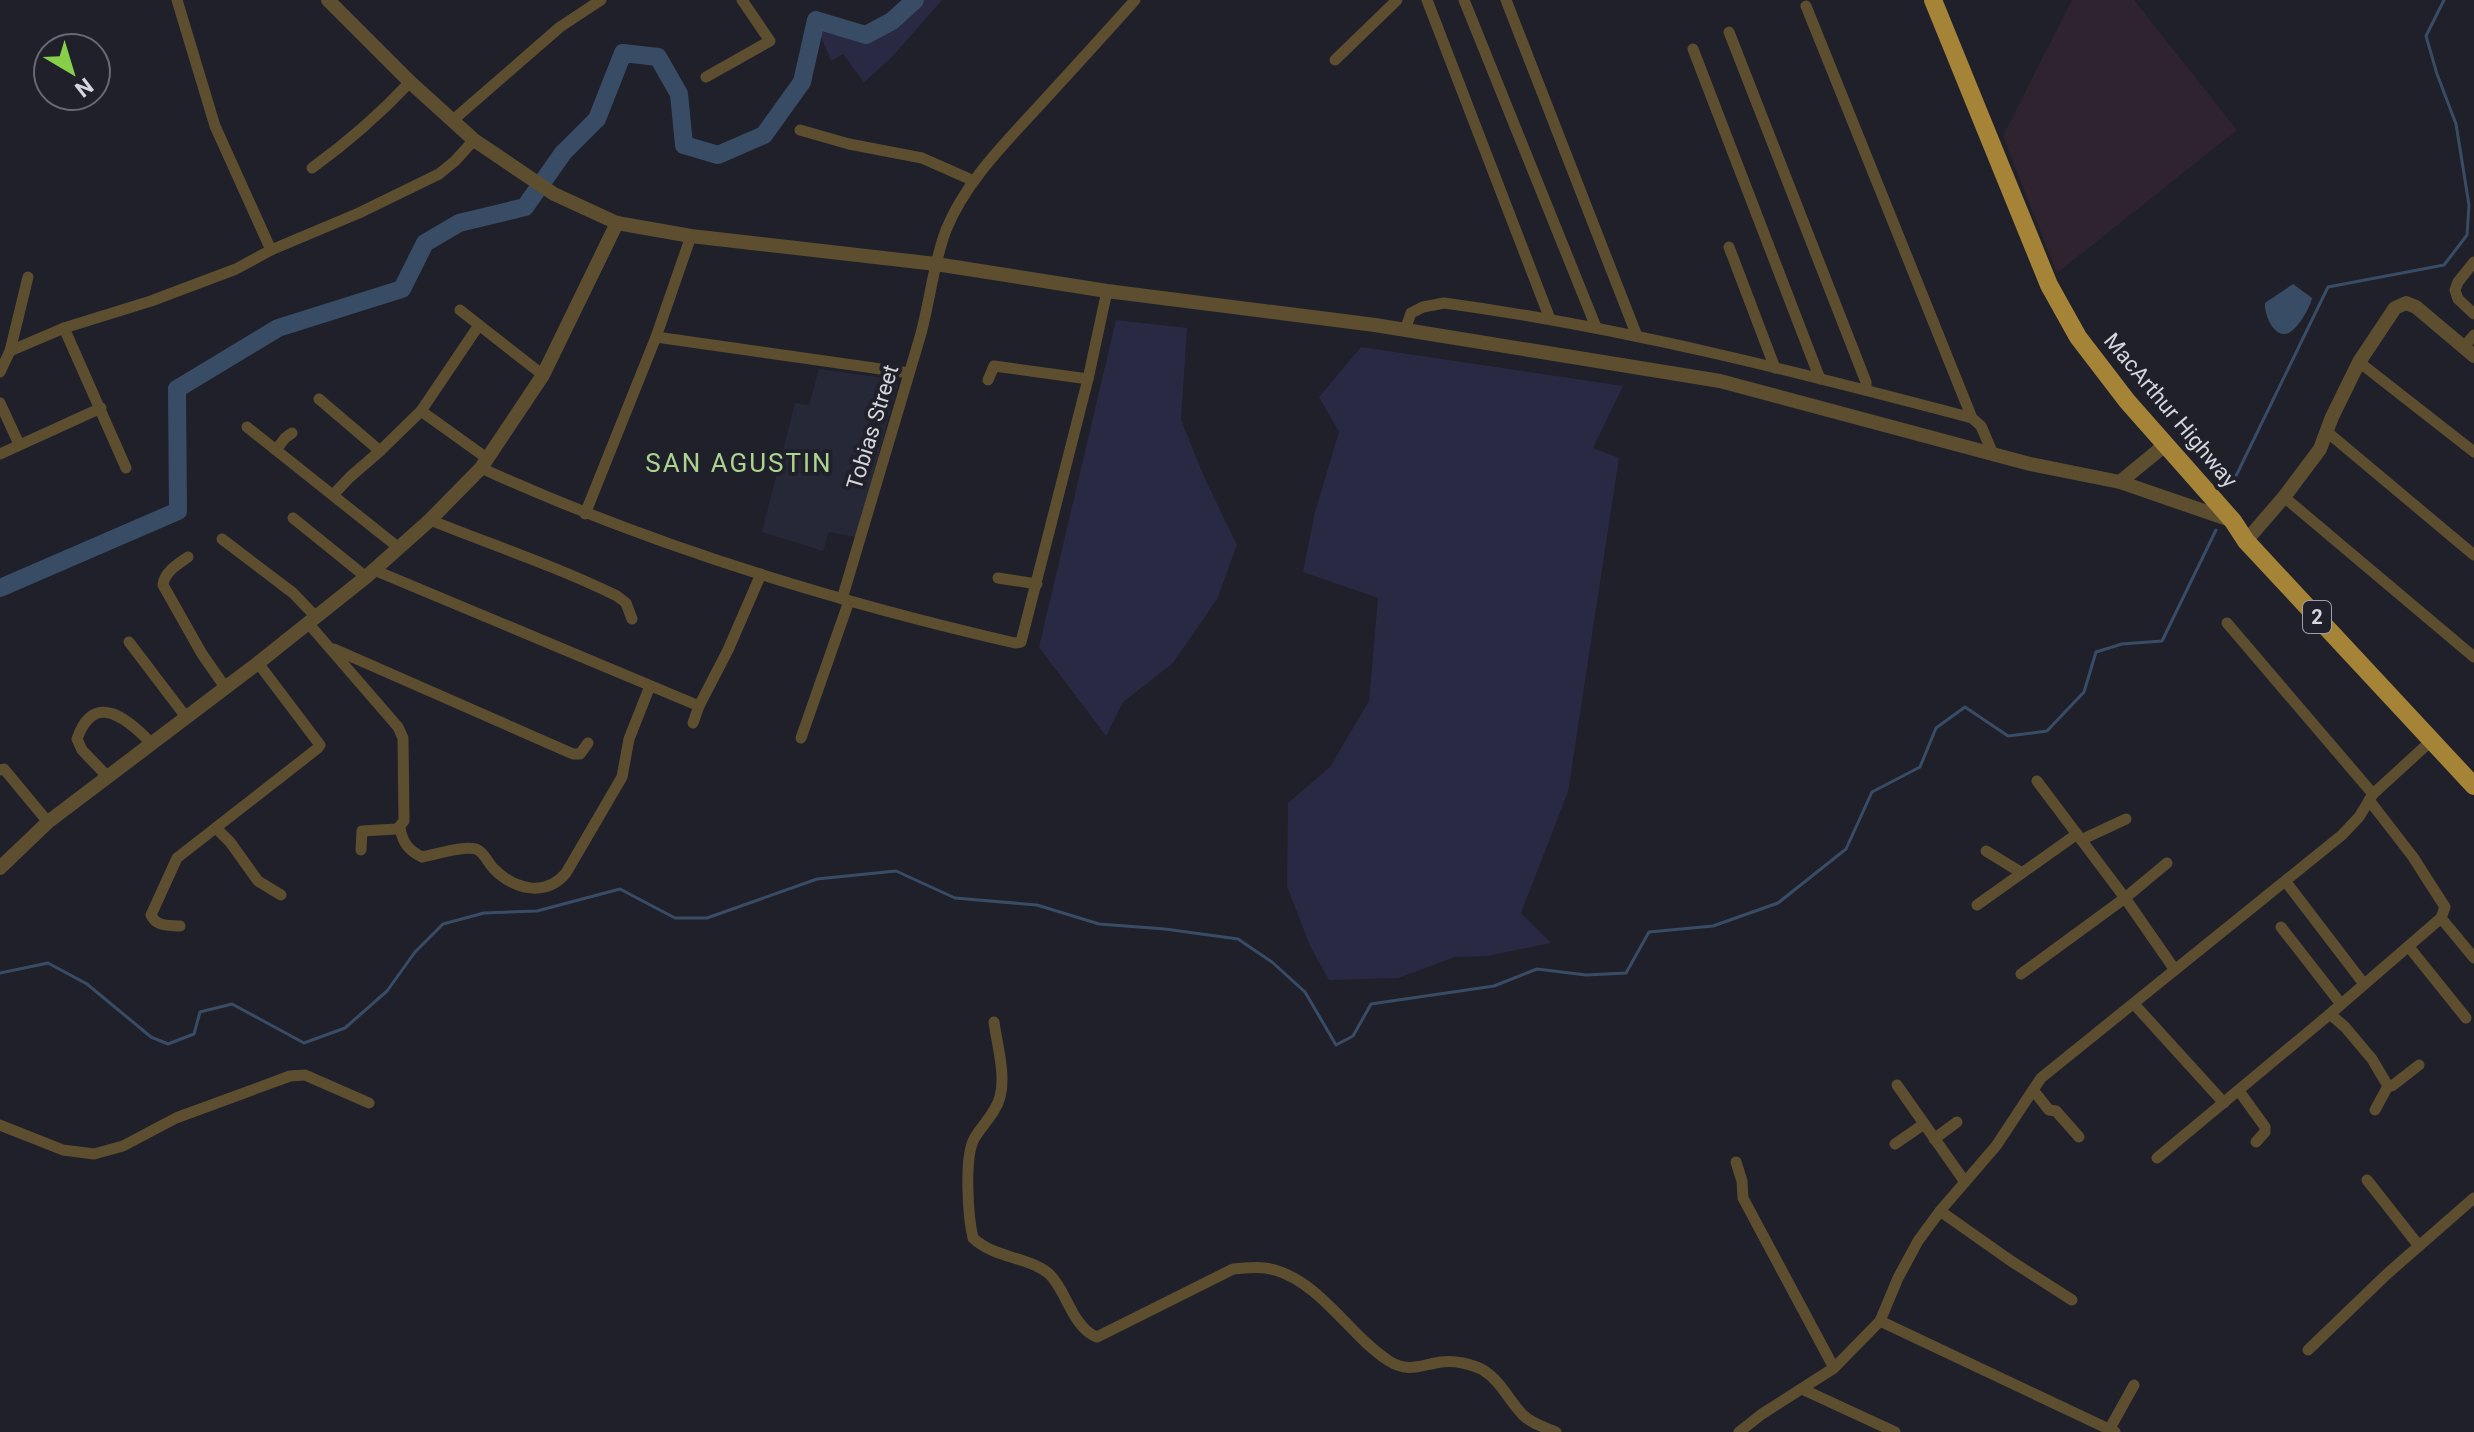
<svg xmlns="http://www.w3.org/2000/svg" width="2474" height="1432" viewBox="0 0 2474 1432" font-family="Roboto,sans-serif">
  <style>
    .commercial { fill: #302330 }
    .built { fill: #272837 }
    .green { fill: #292943 }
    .water { fill: #394c66 }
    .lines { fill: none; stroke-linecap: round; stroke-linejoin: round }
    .stream { stroke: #394c66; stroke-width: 3 }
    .river { stroke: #394c66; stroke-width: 18 }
    .minor { stroke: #5d4e30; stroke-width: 11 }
    .tertiary { stroke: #5d4e30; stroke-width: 14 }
    .trunk { stroke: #a58438; stroke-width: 18 }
    .labels { text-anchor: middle; stroke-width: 8; stroke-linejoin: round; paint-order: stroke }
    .shield { fill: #1f2029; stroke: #9f9fa7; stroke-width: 2 }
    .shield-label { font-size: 20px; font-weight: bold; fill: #d6d6dd }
    .street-label { font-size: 22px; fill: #d6d6dd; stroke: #1f2029 }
    .quarter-label { font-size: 26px; letter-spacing: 2px; fill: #acd490; stroke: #1f2029 }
  </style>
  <rect width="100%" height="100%" fill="#1f2029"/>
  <!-- commercial -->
  <path class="commercial" d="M2072,0H2134L2237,130L2057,273L2003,136Z"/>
  <!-- built -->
  <path class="built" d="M819,369L899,380L856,537L829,532L823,551L762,532L795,403L809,405Z"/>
  <!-- green -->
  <g class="green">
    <path d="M906,0H942L891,58L864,82L843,54L831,61L813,17L866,31L890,19Z"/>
    <path d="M1116,320L1187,328L1181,420L1204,477L1237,545L1217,599L1173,663L1123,702L1106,736L1039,647Z"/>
    <path d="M1361,347L1623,386L1593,448L1619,458L1568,792L1521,913L1551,943L1487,956L1455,957L1398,978L1329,980L1310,946L1287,886L1288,803L1330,767L1369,701L1378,598L1303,572L1315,512L1339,432L1319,397Z"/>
  </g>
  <!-- water -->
  <path class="water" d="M2293,284L2312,298C2310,308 2296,333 2285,334C2272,335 2264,313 2265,303Z"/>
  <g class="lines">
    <!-- stream -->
    <g class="stream">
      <path d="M2234,480L2328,287L2444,265L2467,235L2469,205L2456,124L2437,74L2426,36L2444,0"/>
      <path d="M0,973L48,963L87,984L151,1037L168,1044L194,1034L200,1012L232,1004L304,1043L345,1028L387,991L415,952L443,924L484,913L537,911L620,889L675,918H707L817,879L896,871L955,898L1037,905L1099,924L1165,929L1238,939L1272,962L1305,992L1336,1045L1353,1036L1371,1004L1494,986L1537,969L1586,975L1626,973L1649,932L1713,926L1778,903L1846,849L1872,792L1920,767L1936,728L1965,707L2008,736L2047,731L2084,692L2096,652L2122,644L2162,641L2216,530"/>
    </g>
    <!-- river -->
    <path class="river" d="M0,588L178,511L177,389L278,328L402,289L425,243L459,223L525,207L563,153L597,119L623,53L658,57L679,94L684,145L718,155L764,135L802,82L816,20L866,35L892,21L915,0"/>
    <!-- minor -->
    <g class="minor">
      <path d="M177,0L215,126L271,250"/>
      <path d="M1427,0L1550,319"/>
      <path d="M1464,0L1596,327"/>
      <path d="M1506,0L1637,336"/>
      <path d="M1806,6L1972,418"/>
      <path d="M1729,32L1866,382V390"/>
      <path d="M1693,49L1820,379"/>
      <path d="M1335,60L1397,0"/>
      <path d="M706,77L770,41L742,0"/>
      <path d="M452,121L560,27L601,0"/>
      <path d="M800,130L849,144L922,158L974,181"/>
      <path d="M312,168C348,142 379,115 410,82"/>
      <path d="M1729,247L1775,368"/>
      <path d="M2474,262L2458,282L2455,290L2458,299L2474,314"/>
      <path d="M460,310L479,325"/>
      <path d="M64,328L126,468"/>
      <path d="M1405,330L1411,313L1423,307L1444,303C1622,327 1798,372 1972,418L1981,426L1993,454"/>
      <path d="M656,337L909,373"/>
      <path d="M2463,348L2474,335"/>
      <path d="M10,351L64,328L151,301L236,269L271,250L359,213L439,174L455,161L474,140"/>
      <path d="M2359,362L2474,452"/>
      <path d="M0,372L10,351L28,277"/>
      <path d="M988,380L994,366L1088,379"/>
      <path d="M319,399L380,451L421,411L479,325L543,375"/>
      <path d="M0,403L19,444"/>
      <path d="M421,411L488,459"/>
      <path d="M247,427L399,548"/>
      <path d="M2326,431L2474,555"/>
      <path d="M276,450L285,438L292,433"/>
      <path d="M0,454L101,408"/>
      <path d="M481,468C652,546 832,601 1015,643L1021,642L1088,379L1107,291"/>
      <path d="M333,495L350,477L380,451"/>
      <path d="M2284,497L2474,657"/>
      <path d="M585,514L656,337L691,236"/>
      <path d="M293,518L366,577"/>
      <path d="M430,520C492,545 556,566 617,596L626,603L632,619"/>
      <path d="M222,539L293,593L316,617"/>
      <path d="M188,557C178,564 164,572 163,585L202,654L225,687"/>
      <path d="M374,570L699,706L728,650L761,574"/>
      <path d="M998,578L1037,584"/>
      <path d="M842,599L920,337C930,302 933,264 946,230C965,183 1003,145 1037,108C1070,72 1103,36 1135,0"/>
      <path d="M308,623L398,727L403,738L404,821L397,829L362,831L361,850"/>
      <path d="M2227,623L2373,794"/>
      <path d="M129,642L186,717"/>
      <path d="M334,649L573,754H580L588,743"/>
      <path d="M693,723L699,706"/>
      <path d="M801,738L849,601"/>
      <path d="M0,770L4,769L48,822"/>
      <path d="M107,776L82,750L77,739C94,690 128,719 151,743"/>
      <path d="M2037,781L2125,898L2175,970"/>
      <path d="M400,828C403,843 408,850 422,857C435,855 467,844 478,850C485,854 488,863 494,869C515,890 546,897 566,873L622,777L629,739L650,686"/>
      <path d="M217,829L230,842L258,881L281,895"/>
      <path d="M2081,840L2126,819"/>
      <path d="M1986,851L2022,873"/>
      <path d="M2286,882L2364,984"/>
      <path d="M1977,905L2077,834"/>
      <path d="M2441,918L2474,958"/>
      <path d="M180,926C167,925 157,927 151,915L177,858L318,748L320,745L258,663"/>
      <path d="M2281,927L2341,1004"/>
      <path d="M2409,947L2466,1018"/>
      <path d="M2021,974L2125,898L2167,863"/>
      <path d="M2134,1004L2224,1103"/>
      <path d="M2330,1014L2345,1027L2372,1059L2388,1086H2392L2419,1065"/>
      <path d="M994,1022C997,1045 1006,1074 1000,1097C996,1113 982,1125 974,1139C964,1158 968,1217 973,1238C994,1258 1028,1257 1048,1273C1066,1288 1072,1328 1097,1337L1233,1269C1247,1268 1261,1266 1275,1270C1322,1284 1349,1335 1389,1361C1408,1373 1421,1365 1441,1362C1454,1360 1472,1364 1483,1370C1501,1381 1509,1401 1523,1415C1532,1424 1544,1427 1556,1432"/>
      <path d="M1897,1085L1965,1182"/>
      <path d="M2033,1090L2049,1110L2056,1111L2079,1137"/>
      <path d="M2239,1091L2265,1127V1132L2256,1142"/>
      <path d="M2375,1110L2388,1086"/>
      <path d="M0,1125L63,1150L94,1154L123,1146L176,1118L290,1076L305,1075L369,1103"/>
      <path d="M1934,1139L1957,1122"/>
      <path d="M1895,1144L1924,1124"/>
      <path d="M2157,1158L2330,1014L2441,918L2445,907L2413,857L2369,800"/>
      <path d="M1736,1162L1742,1181L1743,1198L1834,1368"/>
      <path d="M2367,1180L2419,1246"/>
      <path d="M1940,1211L2011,1261L2072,1300"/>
      <path d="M1880,1321L2115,1432"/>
      <path d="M2308,1350L2387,1274L2474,1198"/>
      <path d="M1802,1389L1895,1432"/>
      <path d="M2109,1430L2134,1385"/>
      <path d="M1739,1432L1762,1414L1834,1368L1880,1321L1898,1278L1918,1241L1940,1211L1996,1146L2041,1078L2342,835L2359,817L2373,794L2432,740"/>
    </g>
    <!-- tertiary -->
    <g class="tertiary">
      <path d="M328,0L410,82L474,140L554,194L617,223L691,236L936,264L1107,291L1375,325L1720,381L2030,464L2120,482L2233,521"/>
      <path d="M2120,482L2165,445"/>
      <path d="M2246,541L2284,497L2320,449L2332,417L2359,362L2395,308L2406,303L2416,307L2474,356"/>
      <path d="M0,868L48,822L258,663L366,577L430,520L481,468L543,375L617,223"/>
    </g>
    <!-- trunk -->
    <path class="trunk" d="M1933,0L2049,285L2078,337L2127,401L2233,521L2246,541L2474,786"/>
  </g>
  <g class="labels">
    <!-- shield labels -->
    <rect class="shield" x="2303" y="601" width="28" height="32" rx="6"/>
    <g class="shield-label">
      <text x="2317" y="624">2</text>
    </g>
    <!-- street labels -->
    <g class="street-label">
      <text transform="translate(2171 410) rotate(50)" y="8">MacArthur Highway</text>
      <text transform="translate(872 427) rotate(-73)" y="8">Tobias Street</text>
    </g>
    <!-- quarter labels -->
    <g class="quarter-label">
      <text x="739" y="472">SAN AGUSTIN</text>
    </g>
  </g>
  <!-- north arrow -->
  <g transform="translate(72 72) rotate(142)"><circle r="38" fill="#1f2029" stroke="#686971" stroke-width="2"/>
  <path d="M0-6L14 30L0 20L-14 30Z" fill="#87cf4a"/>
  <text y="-12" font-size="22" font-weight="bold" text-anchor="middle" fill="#d6d6dd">N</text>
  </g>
</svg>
